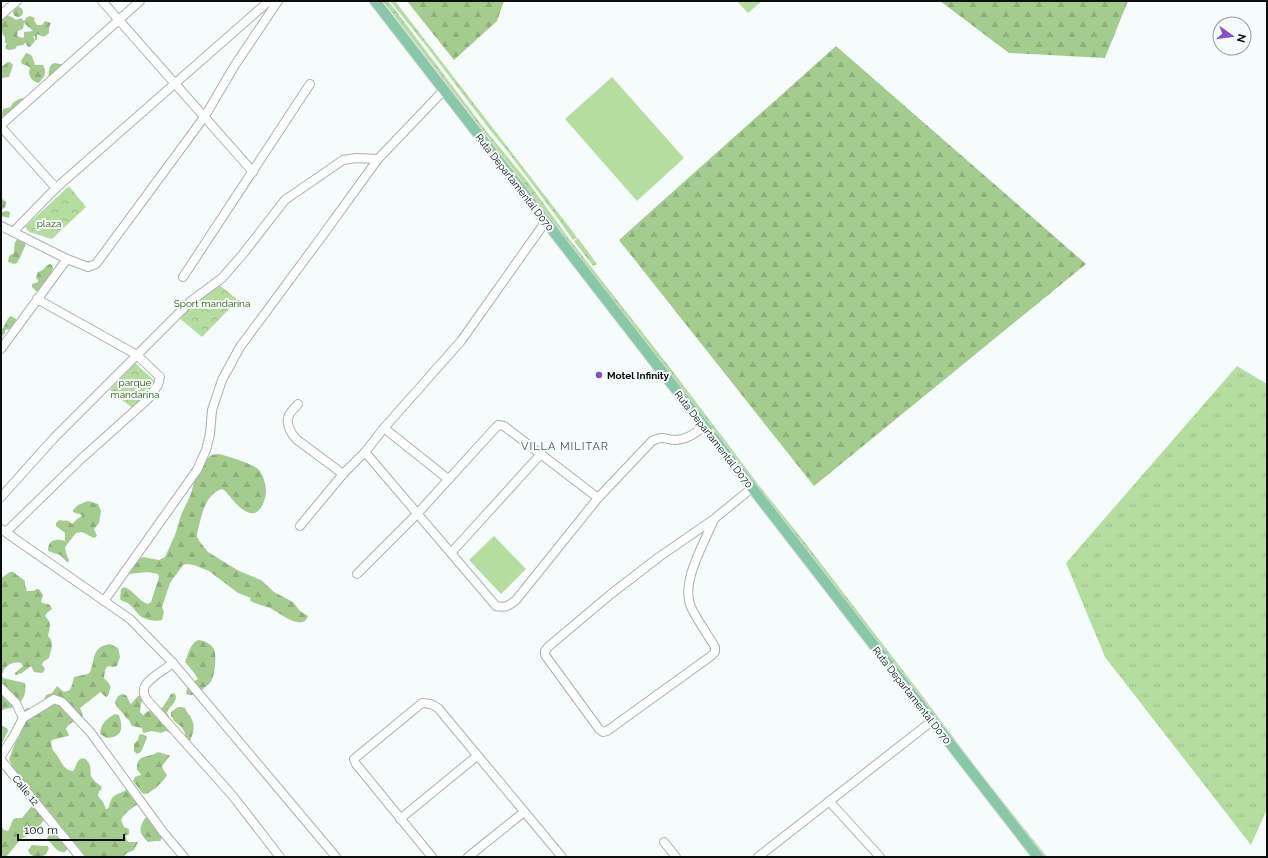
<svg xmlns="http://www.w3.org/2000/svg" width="1268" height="858" viewBox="0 0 1268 858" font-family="Raleway,sans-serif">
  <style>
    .grass { fill: url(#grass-tufts) }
    .forest { fill: url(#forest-firs); fill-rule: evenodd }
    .park { fill: url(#park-crowns) }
    .garden { fill: #b6dda0 }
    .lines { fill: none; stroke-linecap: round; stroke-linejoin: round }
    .minor-casing { stroke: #aab1b0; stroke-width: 10 }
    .major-casing { stroke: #d8d8d8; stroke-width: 12 }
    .minor { stroke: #fff; stroke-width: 8 }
    .major { stroke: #89c7a9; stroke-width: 10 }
    .poi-dot { fill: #8650c8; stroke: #f5fcfb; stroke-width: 1.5 }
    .labels { text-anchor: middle; stroke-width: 4; stroke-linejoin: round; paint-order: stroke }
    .street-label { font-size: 10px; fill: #0b0e0d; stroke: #f5fcfb }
    .park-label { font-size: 10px; fill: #2b5800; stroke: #f5fcfb }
    .poi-label { font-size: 10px; font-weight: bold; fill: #0b0e0d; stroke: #f5fcfb; text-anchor: start }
    .neighbourhood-label { font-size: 11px; letter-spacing: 1px; fill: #49504e; stroke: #f5fcfb }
  </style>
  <defs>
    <pattern id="grass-tufts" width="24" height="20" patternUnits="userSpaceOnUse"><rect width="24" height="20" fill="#b6dda0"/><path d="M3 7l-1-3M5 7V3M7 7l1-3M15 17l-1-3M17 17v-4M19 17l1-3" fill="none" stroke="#9bbc89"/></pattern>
    <pattern id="forest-firs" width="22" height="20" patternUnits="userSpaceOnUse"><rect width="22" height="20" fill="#a5cc8f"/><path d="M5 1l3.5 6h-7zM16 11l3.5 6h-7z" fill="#8dae7a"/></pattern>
    <pattern id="park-crowns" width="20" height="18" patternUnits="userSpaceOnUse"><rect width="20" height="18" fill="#b6dda0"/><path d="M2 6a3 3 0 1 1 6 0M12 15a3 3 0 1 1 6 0" fill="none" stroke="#9bbc89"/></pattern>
  </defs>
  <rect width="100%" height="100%" fill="#f5fcfb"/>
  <!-- grass -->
  <path class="grass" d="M1237,366L1267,384V809L1251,845L1105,657L1066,563Z"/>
  <!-- forest -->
  <g class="forest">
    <path d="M407,1H504L497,21L454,60Z"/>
    <path d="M940,1H1128L1105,58L1009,53Z"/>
    <circle cx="18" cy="12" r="5"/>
    <path d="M5,15L12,17L16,20L21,18L24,21L27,17L30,16L35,18L34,20L37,25H42L45,21L51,23L49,27V33L44,37L37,34V40H35V36H33L35,41L30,47L27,46L26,42L23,45L17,46L15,49L9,50L6,49L5,48L7,44L5,42V37L3,35L2,31H1V19ZM24,23L33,31L24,32V37L22,38L17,36L18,31L23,29Z"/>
    <path d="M836,46L1086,264L814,486L619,240Z"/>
    <path d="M26,53L29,54L32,56L35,65H43C47,73 45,76 39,83C32,82 27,75 30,68L28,66L22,64L21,61Z"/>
    <path d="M7,62H10L13,65L9,77L1,78V66H3Z"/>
    <path d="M54,63L66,65L49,78C48,73 49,65 54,63Z"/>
    <path d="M22,98L24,99L5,119C1,116 2,114 3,109L11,107C12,102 17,100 22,98Z"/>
    <path d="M1,198L6,202L5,208L2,209V212L7,211L10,212L9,218L1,216Z"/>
    <path d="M18,239L26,242C26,245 19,260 17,263L14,264L8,262L9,256L14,253C15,247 13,242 18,239Z"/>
    <path d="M50,264L52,265L53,268L49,281L44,284L40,292L36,291L32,287V284L38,282V280L36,278L38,272C45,270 45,266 50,264Z"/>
    <path d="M11,316L16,319C15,327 12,329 5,330V333L1,338V329H2C6,325 6,319 11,316Z"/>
    <path d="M219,454C227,456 254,464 259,470C263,475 266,484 266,491C266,498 261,516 250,513C239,510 232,498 225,491L222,489C204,494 201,519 197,534V537L200,542L208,552L239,571L261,580L274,592L293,602L300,611L308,616C303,633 277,611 270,608C264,606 258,604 252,602L250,600L251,598L238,593L209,571L194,565L186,564L183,565L170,583L162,607L164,612L162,620C156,622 146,620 140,616C136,612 133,607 129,604C125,601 123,602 120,599L121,589L124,587C134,590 138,601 148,604L151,602L159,577L158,574L148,572L129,574C131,566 136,561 143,557L159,560L165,557L175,535L181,515L191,494L195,478L206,459L212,455Z"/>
    <path d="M88,501L98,504L101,511L99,523L94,529L97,536L94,538L82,532L76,533L65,547L66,553L69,560L68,563L60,555L48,551C48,540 55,538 65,541V533L56,526V523L59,520C67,522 66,518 72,524L77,519L82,516V515L73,512V510L78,505Z"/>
    <path d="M10,572H13L25,581V586L27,589L26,590L27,591H33L37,589H39L43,595L41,602C46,606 49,601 52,609L47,613L45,616C52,623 50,627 48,636C55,643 51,649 49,658L43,662L42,665L45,668L44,671L42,673L34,672L31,666L22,673L16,675L15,674V673L23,666L21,663C12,661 3,666 2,676L3,678L25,683C27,693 23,703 13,707C8,709 5,708 1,711V578Z"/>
    <path d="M198,640C204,640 211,644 214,649C217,656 215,677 210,683C208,685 205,687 203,689C197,693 193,697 186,694L188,685L198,679L195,674L185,662C188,654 190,644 198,640Z"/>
    <path d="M110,644L118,648L120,657L117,666L113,667L108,666L105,670L104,678C111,686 112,684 108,696L106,697L100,692L98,694L80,708L83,716C78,722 69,721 66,729L69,735L68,736L52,740L51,742C52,752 54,750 58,757C62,763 65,771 73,771C76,768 76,763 79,760C84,755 89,762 90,766C91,769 90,773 91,776C93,780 98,784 102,787L101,790L99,791L98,796L103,802L106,809H107L109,807C112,792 117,796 128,789L138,804C132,808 124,813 121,820L124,827L129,829V834L125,836L128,842H138L134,850L127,853L123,857H84L81,850L64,831L47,808L39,802L14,771L9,759L16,741L23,712L27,708H35L43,702L46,695L52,693L57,686L64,692L70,690L72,685L74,677L88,674L90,672C96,658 91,647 110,644Z"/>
    <path d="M174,693L176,696C176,704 169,706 167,713L175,728L171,733L166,731L161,733L152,731L143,733L142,728L132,726L129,720L126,718C123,711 117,710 115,702L118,696L122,694C129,695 127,699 131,704L138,696L141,695L143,699L141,704L140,712L143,715L148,711H154L163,707L171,694Z"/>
    <path d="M178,707H182L185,708C187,713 190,715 192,720C196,728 192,734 190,742L185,740C187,731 181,726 174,721L173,718L171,716V712Z"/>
    <path d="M115,714L119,715C123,728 123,737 107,738L100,734C101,723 106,719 115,714Z"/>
    <path d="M2,726L7,728L8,731L1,745V727Z"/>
    <path d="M142,734L146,736L147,738L141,752L137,754L134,751V744L138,740L139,735Z"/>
    <path d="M158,752L168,755L170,756L162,766L163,769L167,775C164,781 151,794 144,794C141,793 136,784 133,781L135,777L141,775V774L137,770C136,753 148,759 158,752Z"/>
    <path d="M36,803L45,819L35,831L21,839L6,857H1V826L4,830L8,831C11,828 11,819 16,818C18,818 20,818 22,818L31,807Z"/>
    <path d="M149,815C163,817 161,825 163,836L160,841H155L148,842C146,840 144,838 142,835C138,829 143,818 149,815Z"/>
    <path d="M51,831H55L69,847L65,852C56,853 53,844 47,839L49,833Z"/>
    <path d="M32,845L44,846H47L49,848L46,854L42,857C36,857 30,857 28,850Z"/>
  </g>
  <!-- park -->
  <g class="park">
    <path d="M383,1H388L393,7L487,132L528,182L567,236L671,369L761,488L803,540L914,685L978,770L1047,857H1043L810,554L688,399L631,322L548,219L522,181Z"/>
    <path d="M390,1H395L573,232L577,238L573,240L554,213L505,148L490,130L424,43Z"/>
    <path d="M69,186L86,207L52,239L29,232L25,227L28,224Z"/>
    <path d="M578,238L597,264L593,266L574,241Z"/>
    <path d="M212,279L238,300L202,337L178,317Z"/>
    <path d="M135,363L160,386L136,411L110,390Z"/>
  </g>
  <!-- garden -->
  <g class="garden">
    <path d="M737,1H762L748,13Z"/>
    <path d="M612,77L684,158L637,201L565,119Z"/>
    <path d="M494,536L526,569L501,594L469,560Z"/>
  </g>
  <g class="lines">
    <defs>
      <g id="minor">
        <path d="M102,1L253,172"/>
        <path d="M1,15L17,1"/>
        <path d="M1,125L140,1"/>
        <path d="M1,127L56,188"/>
        <path d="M1,226L67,259L88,267L96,264L205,116L235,65L278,1"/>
        <path d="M13,232L56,188L269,1"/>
        <path d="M183,277L310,84"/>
        <path d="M1,349L67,259"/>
        <path d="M298,404C295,408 291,411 289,415C285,424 291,433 296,439L343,474"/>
        <path d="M384,428L448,479"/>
        <path d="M365,452L496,606C505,608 509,606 516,600L598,498L652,441C664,435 665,440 676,440C687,439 697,433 704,425"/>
        <path d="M1,497L54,438L191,301L222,278L243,254L285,200L343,160L356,158L378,159"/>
        <path d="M714,519C705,542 680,582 691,607C697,620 708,635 715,647V652L711,656L607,731L603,732L599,729L545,655V651L548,647L611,594L659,557L714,519L752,488"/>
        <path d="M300,526L343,474L365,452L384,428L461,341L546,221"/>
        <path d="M1,529L130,619L173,663L336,857"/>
        <path d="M6,532L81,459L148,399L158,385L160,377L137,355L37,299"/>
        <path d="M451,553L541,454"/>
        <path d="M357,574L417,514L498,425L504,426L598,498"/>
        <path d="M104,601L197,470L206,450L210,434L212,410L222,380L240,347L320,239L378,159L444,90"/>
        <path d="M173,663C166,669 145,680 144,689C143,694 145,697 148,701L232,795L280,857"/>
        <path d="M1,688L16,703L23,718L15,734L1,756"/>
        <path d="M23,718L54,699L62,702L91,733L163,832L184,857"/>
        <path d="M1,760L80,857"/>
        <path d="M829,801L880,857"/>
        <path d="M400,819L477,756"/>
        <path d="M664,842L676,857"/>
        <path d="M432,857L356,764L354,759L422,703L431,704L438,708L562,857"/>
        <path d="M468,857L524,812"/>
        <path d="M758,857L932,721"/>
      </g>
      <path id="major" d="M375,1L1038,857"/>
    </defs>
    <!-- minor casing -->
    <use href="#minor" class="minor-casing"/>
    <!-- major casing -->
    <use href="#major" class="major-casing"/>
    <!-- minor -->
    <use href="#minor" class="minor"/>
    <!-- major -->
    <use href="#major" class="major"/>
  </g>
  <!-- markers -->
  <circle class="poi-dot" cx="599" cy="375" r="4"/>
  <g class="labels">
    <!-- street labels -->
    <g class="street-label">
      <text transform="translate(515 182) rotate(52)" y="4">Ruta Departamental D070</text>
      <text transform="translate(714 439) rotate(52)" y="4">Ruta Departamental D070</text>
      <text transform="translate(912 695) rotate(52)" y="4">Ruta Departamental D070</text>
      <text transform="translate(26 790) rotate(51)" y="4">Calle 12</text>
    </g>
    <!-- park labels -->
    <g class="park-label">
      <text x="49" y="227">plaza</text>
      <text x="212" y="307">Sport mandarina</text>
      <text x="135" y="386">parque<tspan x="135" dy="12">mandarina</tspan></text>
    </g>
    <!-- poi labels -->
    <g class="poi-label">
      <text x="607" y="379">Motel Infinity</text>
    </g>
    <!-- neighbourhood labels -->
    <g class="neighbourhood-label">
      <text x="565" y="450">VILLA MILITAR</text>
    </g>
  </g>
  <!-- border -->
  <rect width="1268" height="858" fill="none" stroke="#0b0e0d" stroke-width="4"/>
  <!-- north arrow -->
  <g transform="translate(1232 36) rotate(104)"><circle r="19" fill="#f5fcfb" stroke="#979d9c"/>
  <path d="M0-3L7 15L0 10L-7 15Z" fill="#8650c8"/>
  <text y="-6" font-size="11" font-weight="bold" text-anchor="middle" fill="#0b0e0d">N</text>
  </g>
  <!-- scale -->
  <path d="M18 834v6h106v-6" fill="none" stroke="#0b0e0d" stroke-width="2"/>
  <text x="24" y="834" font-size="12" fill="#0b0e0d" stroke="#f5fcfb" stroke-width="3" paint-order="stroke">100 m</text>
</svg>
